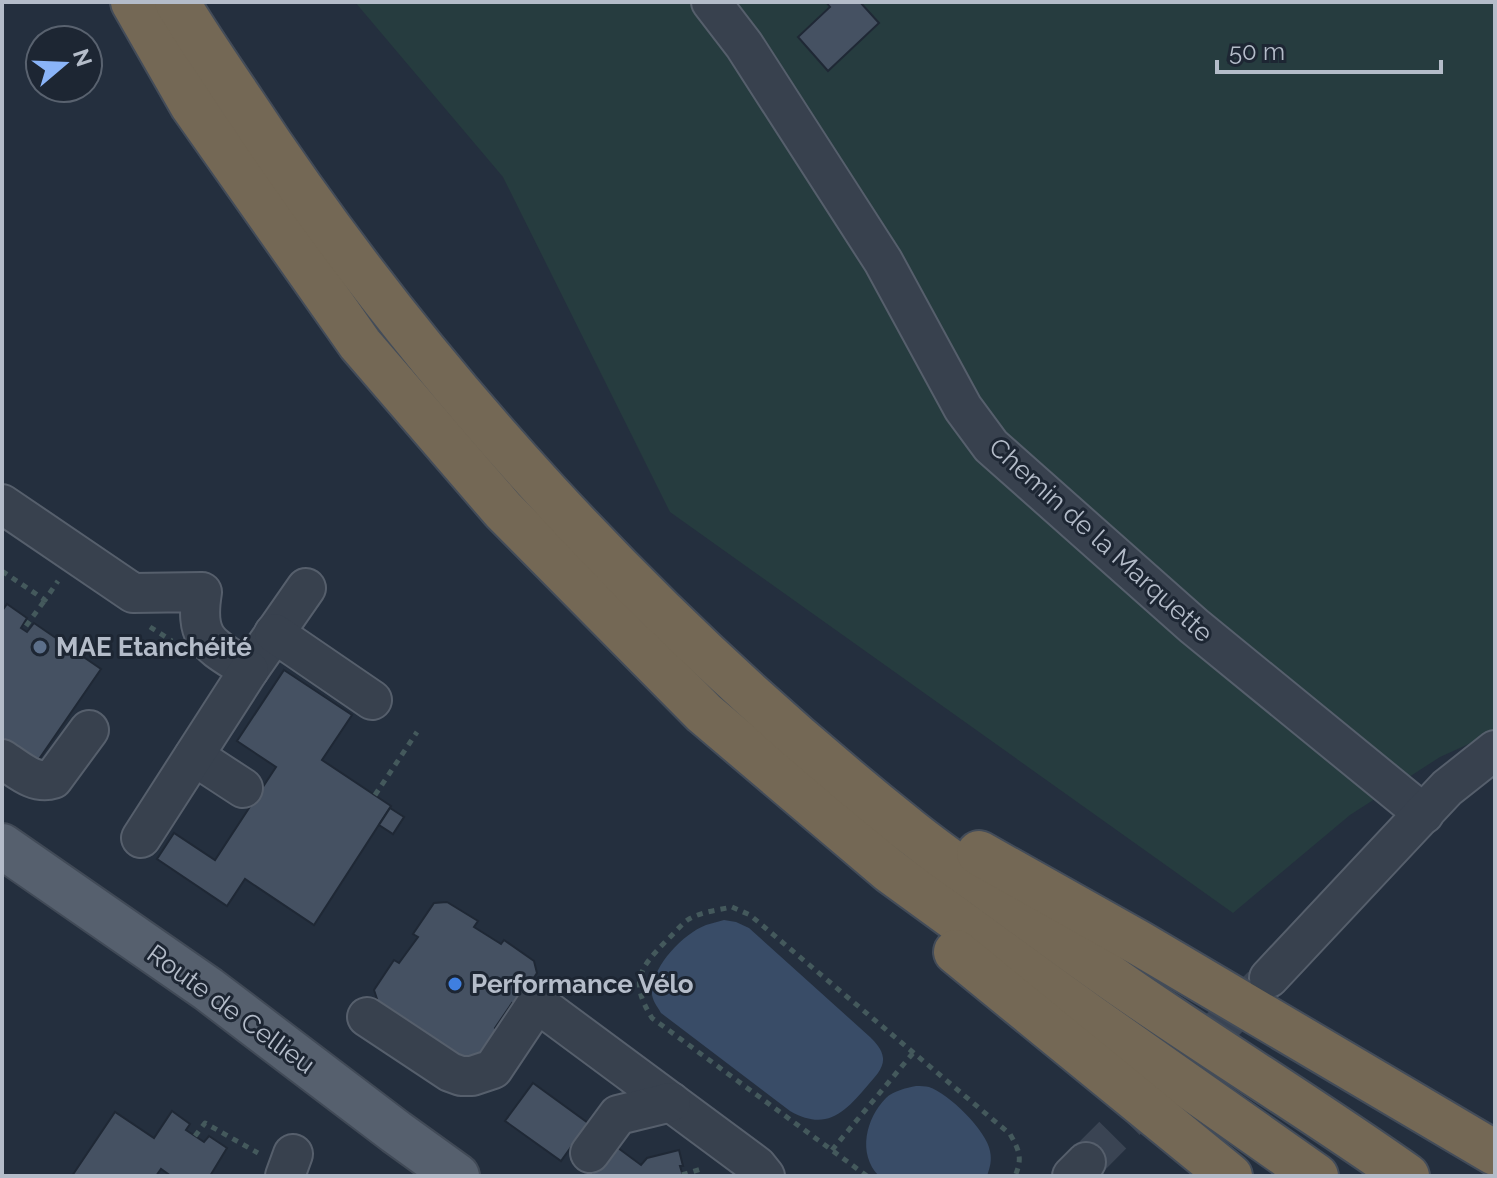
<svg xmlns="http://www.w3.org/2000/svg" width="1497" height="1178" viewBox="0 0 1497 1178" font-family="Raleway,sans-serif">
  <style>
    .green { fill: #263c3f }
    .water { fill: #394c67 }
    .building { fill: #455162; stroke: #1f2835; stroke-width: 2 }
    .lines { fill: none; stroke-linecap: round; stroke-linejoin: round }
    .minor-tunnel { stroke: #3a4453; stroke-width: 38; stroke-dasharray: 38 19; stroke-linecap: butt }
    .minor-casing { stroke: #565f6c; stroke-width: 42 }
    .major-casing { stroke: #414a57; stroke-width: 48 }
    .highway-casing { stroke: #434c59; stroke-width: 48 }
    .path { stroke: #44595c; stroke-width: 5; stroke-dasharray: 6 6; stroke-linecap: butt }
    .minor { stroke: #38414e; stroke-width: 38 }
    .major { stroke: #56606e; stroke-width: 44 }
    .highway { stroke: #746855; stroke-width: 44 }
    .service-dot { fill: #5c6f8a; stroke: #1d2633; stroke-width: 3 }
    .shop-dot { fill: #3f7fe0; stroke: #1d2633; stroke-width: 3 }
    .labels { text-anchor: middle; stroke-width: 6; stroke-linejoin: round; paint-order: stroke }
    .street-label { font-size: 26px; fill: #b4bcc9; stroke: #1d2633 }
    .poi-label { font-size: 26px; font-weight: bold; fill: #b4bcc9; stroke: #1d2633; text-anchor: start }
  </style>
  <rect width="100%" height="100%" fill="#242f3e"/>
  <!-- green -->
  <path class="green" d="M355,2H1495V732L1440,757L1350,815L1233,913L670,512L503,177Z"/>
  <!-- water -->
  <g class="water">
    <path d="M724,920L736,922L749,928L870,1037C876,1043 882,1049 883,1058C884,1068 875,1077 868,1085C845,1112 827,1132 790,1111L661,1013C657,1006 651,999 652,991C653,965 683,934 706,925C712,923 718,922 724,920Z"/>
    <path d="M916,1086C921,1086 925,1086 929,1087C948,1093 987,1131 990,1151C992,1161 990,1167 987,1176H879C857,1154 866,1118 886,1098C893,1091 906,1088 916,1086Z"/>
  </g>
  <!-- building -->
  <g class="building">
    <path d="M826,2H860L879,23L828,71L798,37L830,7Z"/>
    <path d="M7,604L27,618L21,628L27,632L34,623L101,669L37,762L2,738V611Z"/>
    <path d="M284,670L352,715L322,760L391,806L314,925L245,879L227,906L157,859L174,833L215,860L276,767L237,741Z"/>
    <path d="M390,808L404,817L393,834L379,825Z"/>
    <path d="M447,902L478,921L474,927L501,944L504,940L534,961L537,973L516,1005L512,1003L495,1028L498,1032L479,1059L466,1063L379,1005L374,990L394,960L399,963L418,937L413,934L434,903Z"/>
    <path d="M533,1083L588,1123L561,1161L505,1121Z"/>
    <path d="M172,1111L190,1124L186,1130L204,1142L209,1136L227,1148L210,1176H171L161,1169L156,1176H72L115,1112L154,1138Z"/>
    <path d="M614,1145L641,1165L647,1158L679,1150L683,1166H680L683,1176H592L591,1175Z"/>
  </g>
  <g class="lines">
    <!-- minor-tunnel -->
    <path class="minor-tunnel" d="M1086,1162L1262,985"/>
    <defs>
      <g id="minor">
        <path d="M711,2L744,45L883,261L963,408L991,446L1194,626L1424,814"/>
        <path d="M2,504L133,593L202,592C194,642 211,645 249,670L306,588"/>
        <path d="M274,633L372,700"/>
        <path d="M194,756L243,788"/>
        <path d="M2,759C18,769 34,785 53,779L89,730"/>
        <path d="M141,838L249,670"/>
        <path d="M1269,978L1447,788L1495,750"/>
        <path d="M367,1017L450,1072L461,1076H472L493,1069L537,1003L757,1166L765,1176"/>
        <path d="M590,1153L618,1115L671,1102"/>
        <path d="M285,1176L293,1154"/>
        <path d="M1072,1176L1086,1162"/>
      </g>
      <path id="major" d="M2,846L208,989L396,1132L457,1176"/>
      <g id="highway">
        <path d="M133,2L192,105L360,344L503,510L704,713L890,871L1089,1016L1316,1176"/>
        <path d="M177,2C198,37 221,70 243,103C423,377 649,621 904,826C933,850 964,871 994,893C1034,922 1073,951 1113,979C1210,1047 1311,1108 1407,1176"/>
        <path d="M979,853L1139,943L1495,1153"/>
        <path d="M956,952L1230,1176"/>
      </g>
    </defs>
    <!-- minor casing -->
    <use href="#minor" class="minor-casing"/>
    <!-- major casing -->
    <use href="#major" class="major-casing"/>
    <!-- highway casing -->
    <use href="#highway" class="highway-casing"/>
    <!-- path -->
    <g class="path">
      <path d="M2,571L45,600L58,581"/>
      <path d="M26,626L45,600"/>
      <path d="M150,627L172,641"/>
      <path d="M375,795L417,732"/>
      <path d="M195,1136L205,1123L258,1153"/>
      <path d="M832,1150L913,1053"/>
      <path d="M682,1175L701,1169"/>
      <path d="M867,1176L652,1018C630,982 638,970 666,941C673,935 681,924 689,919C701,912 718,910 732,907L750,915L1010,1134C1019,1150 1023,1158 1015,1176"/>
    </g>
    <!-- minor -->
    <use href="#minor" class="minor"/>
    <!-- major -->
    <use href="#major" class="major"/>
    <!-- highway -->
    <use href="#highway" class="highway"/>
  </g>
  <!-- markers -->
  <circle class="service-dot" cx="40" cy="647" r="8"/>
  <circle class="shop-dot" cx="455" cy="984" r="8"/>
  <g class="labels">
    <!-- street labels -->
    <g class="street-label">
      <text transform="translate(1101 540) rotate(42)" y="9">Chemin de la Marquette</text>
      <text transform="translate(231 1009) rotate(36)" y="9">Route de Cellieu</text>
    </g>
    <!-- poi labels -->
    <g class="poi-label">
      <text x="56" y="656">MAE Etanchéité</text>
      <text x="471" y="993">Performance Vélo</text>
    </g>
  </g>
  <!-- border -->
  <rect width="1497" height="1178" fill="none" stroke="#b4bcc9" stroke-width="8"/>
  <!-- north arrow -->
  <g transform="translate(64 64) rotate(71)"><circle r="38" fill="#1d2633" stroke="#59626f" stroke-width="2"/>
  <path d="M0-6L14 30L0 20L-14 30Z" fill="#8ab4f8"/>
  <text y="-12" font-size="22" font-weight="bold" text-anchor="middle" fill="#b4bcc9">N</text>
  </g>
  <!-- scale -->
  <path d="M1217 60v12h224v-12" fill="none" stroke="#b4bcc9" stroke-width="4"/>
  <text x="1229" y="60" font-size="24" fill="#b4bcc9" stroke="#1d2633" stroke-width="6" paint-order="stroke">50 m</text>
</svg>
